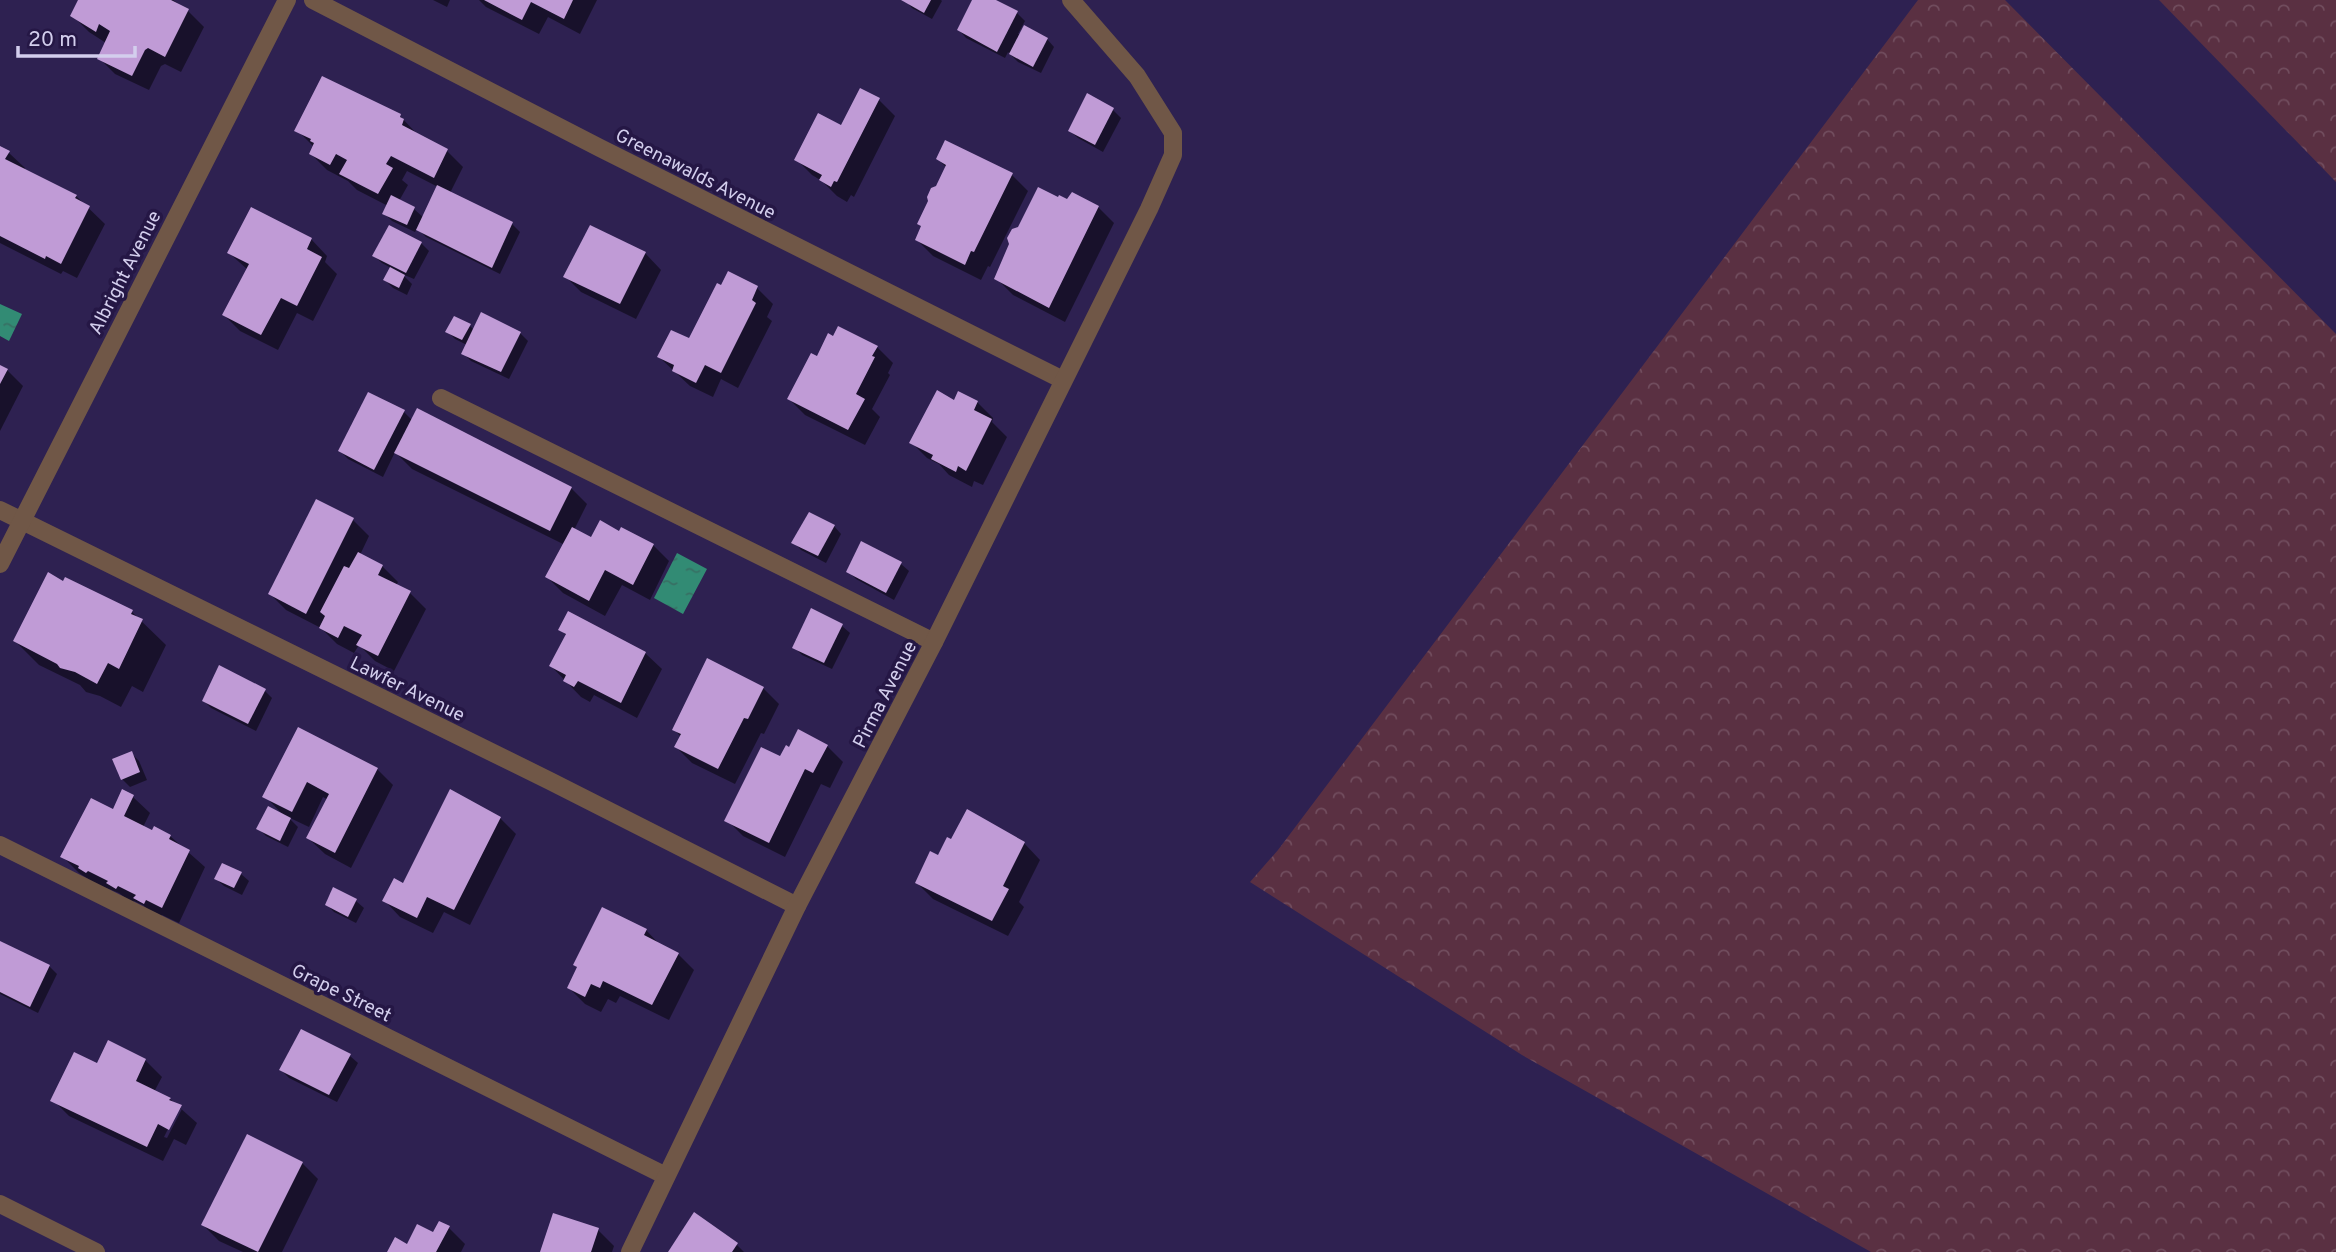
<svg xmlns="http://www.w3.org/2000/svg" width="2336" height="1252" viewBox="0 0 2336 1252" font-family="Overpass,sans-serif">
  <style>
    .forest { fill: url(#forest-crowns) }
    .water { fill: url(#water-ripples) }
    .shadow { fill: #0007; fill-rule: evenodd }
    .building { fill: #c09bd6 }
    .lines { fill: none; stroke-linecap: round; stroke-linejoin: round }
    .service { stroke: #705747; stroke-width: 18 }
    .minor { stroke: #705747; stroke-width: 18 }
    .labels { text-anchor: middle; stroke-width: 7; stroke-linejoin: round; paint-order: stroke }
    .street-label { font-size: 19px; fill: #d3ceed; stroke: #251745 }
  </style>
  <defs>
    <pattern id="forest-crowns" width="20" height="18" patternUnits="userSpaceOnUse" patternTransform="scale(1.75)"><rect width="20" height="18" fill="#5a3042"/><path d="M2 6a3 3 0 1 1 6 0M12 15a3 3 0 1 1 6 0" fill="none" stroke="#714d5e"/></pattern>
    <pattern id="water-ripples" width="26" height="14" patternUnits="userSpaceOnUse" patternTransform="scale(1.75)"><rect width="26" height="14" fill="#328b74"/><path d="M2 4q2-2 4 0t4 0M15 11q2-2 4 0t4 0" fill="none" stroke="#377064"/></pattern>
  </defs>
  <rect width="100%" height="100%" fill="#2e2151"/>
  <!-- forest -->
  <g class="forest">
    <path d="M1918,0H2005L2336,334V1252H1871L1522,1055L1250,882L1278,850Z"/>
    <path d="M2159,0H2336V182Z"/>
  </g>
  <!-- water -->
  <g class="water">
    <path d="M0,304L22,314L9,341L0,336Z"/>
    <path d="M677,553L707,569L683,614L654,598Z"/>
  </g>
  <!-- shadow -->
  <g class="shadow">
    <path d="M80,0H173L188,11L204,27L181,72L165,64L161,66L149,90L115,74L99,58L106,43L89,32L73,16Z"/>
    <path d="M433,0H450L447,7Z"/>
    <path d="M479,0H597L580,34L548,17L539,34L486,7Z"/>
    <path d="M905,0H941L942,1L932,19L912,8Z"/>
    <path d="M974,0H992L1017,13L1025,21L1018,34L1047,39L1054,47L1041,73L1018,62L1008,52L1005,58L966,38L959,30Z"/>
    <path d="M323,78L400,116L418,135L447,151L463,167L450,193L512,224L520,232L500,274L426,237L417,228L415,232L392,221L384,213L388,206L357,190L348,181L327,170L311,154L314,147L297,130ZM407,171L438,187L424,218L414,209L399,201L408,185L402,180Z"/>
    <path d="M1088,96L1113,110L1121,118L1103,152L1078,138L1070,131Z"/>
    <path d="M879,100L895,116L854,197L851,195L847,202L837,196L822,181L812,175L796,159Z"/>
    <path d="M0,148L8,152L25,168L24,170L76,196L105,224L77,278L63,271L61,274L0,243Z"/>
    <path d="M938,159L1012,175L1028,191L990,267L988,266L981,280L933,256L917,240L947,168Z"/>
    <path d="M1068,202L1098,207L1114,223L1065,322L1013,295L997,279Z"/>
    <path d="M311,239L327,256L325,262L337,274L313,321L297,313L278,350L240,331L224,315L248,270L229,253Z"/>
    <path d="M421,243L429,251L414,279L402,274L412,284L407,295L393,288L385,280L391,268L382,263L374,256Z"/>
    <path d="M645,253L661,270L636,319L581,292L565,276Z"/>
    <path d="M722,287L757,288L773,304L767,317L772,321L738,388L721,379L713,397L690,386L659,357L689,341Z"/>
    <path d="M470,326L474,330L520,333L528,341L509,379L471,361L463,353L467,345L455,339L447,331Z"/>
    <path d="M877,347L893,363L888,373L890,375L872,409L880,417L865,445L805,415L789,399L818,359Z"/>
    <path d="M0,367L7,370L23,386L0,431Z"/>
    <path d="M955,402H977L993,418L992,422L1007,437L983,485L974,481L972,487L949,475L939,464L927,458L911,442Z"/>
    <path d="M404,412L413,421L571,488L587,504L574,530L592,540L620,533L653,545L669,561L650,600L622,585L605,616L563,593L547,577L565,545L412,469L395,452L383,477L348,459L340,451Z"/>
    <path d="M317,501L353,520L369,536L360,555L382,566L398,582L396,586L410,593L426,609L394,671L375,661L359,645L354,653L337,644L321,628L286,610L270,594Z"/>
    <path d="M834,526L841,534L826,563L801,550L794,542Z"/>
    <path d="M901,564L909,571L894,600L856,579L848,571Z"/>
    <path d="M132,612L166,645L143,692L132,686L121,707L100,696L86,692L80,685L39,665L15,641Z"/>
    <path d="M842,626L850,633L832,669L802,655L794,647Z"/>
    <path d="M560,629L645,653L662,669L637,718L594,695L590,702L581,697L551,666L567,636Z"/>
    <path d="M763,688L779,704L764,734L761,733L735,784L692,763L676,747L681,737L674,729Z"/>
    <path d="M265,691L272,698L256,731L211,708L204,701Z"/>
    <path d="M299,729L377,769L393,785L351,868L325,854L308,838L328,800L323,797L309,827L288,817L298,827L288,847L266,836L258,828L283,815L265,796Z"/>
    <path d="M827,746L843,762L830,788L821,784L785,857L743,836L727,820L781,758Z"/>
    <path d="M131,753L139,761L147,780L130,787L122,779Z"/>
    <path d="M123,792L133,797L150,813L143,827L170,836L205,867L179,923L162,915L161,918L152,914L143,905L134,901L133,904L119,893L96,884L79,873L63,857L113,812Z"/>
    <path d="M500,818L516,834L470,925L444,912L433,933L400,917L384,900Z"/>
    <path d="M1024,843L1040,860L1019,902L1024,907L1008,936L933,899L917,883L938,858Z"/>
    <path d="M241,874L249,881L242,895L224,886L216,879Z"/>
    <path d="M334,889L356,901L364,908L356,923L334,912L327,905Z"/>
    <path d="M646,930L660,945L678,954L694,970L669,1020L620,996L616,1003L608,999L601,1012L585,1004L569,988L578,968L575,965Z"/>
    <path d="M0,943L49,966L57,974L38,1013L0,994Z"/>
    <path d="M109,1043L145,1060L162,1077L154,1092L170,1099L197,1123L186,1145L174,1139L163,1161L69,1116L53,1100L98,1065ZM178,1109H182L167,1138L164,1137Z"/>
    <path d="M350,1056L358,1063L337,1102L289,1078L281,1070Z"/>
    <path d="M302,1163L318,1179L282,1252H243L219,1241L203,1225Z"/>
    <path d="M694,1215L737,1245L744,1252H670Z"/>
    <path d="M449,1228L465,1244L461,1252H389L408,1246Z"/>
    <path d="M598,1230L614,1246L612,1252H543Z"/>
  </g>
  <!-- building -->
  <g class="building">
    <path d="M78,0H171L189,9L165,57L148,48L145,50L132,76L97,59L110,31L99,24L96,32L70,16Z"/>
    <path d="M484,0H573L564,19L531,2L522,20Z"/>
    <path d="M901,0H931L924,13Z"/>
    <path d="M972,0H996L1018,11L997,52L957,30Z"/>
    <path d="M1024,25L1048,38L1033,67L1009,54Z"/>
    <path d="M322,76L401,114L400,117L404,119L402,125L448,149L434,178L391,156L386,164L393,168L378,194L339,174L347,160L336,154L330,165L309,154L314,143L310,141L311,139L294,131Z"/>
    <path d="M860,88L880,98L837,182L834,181L831,187L819,180L822,175L794,160L818,113L841,125Z"/>
    <path d="M1087,93L1114,108L1095,145L1068,131Z"/>
    <path d="M945,140L1013,173L974,252L971,251L965,265L915,240L921,226L917,224L928,201L927,197L931,188L936,186L946,165L936,159Z"/>
    <path d="M0,146L10,151L5,159L77,195L75,198L90,206L61,264L46,256L45,259L0,236Z"/>
    <path d="M437,185L513,222L492,268L416,230Z"/>
    <path d="M1038,187L1058,197L1059,195L1067,199L1072,192L1099,206L1049,308L994,279L1009,244L1007,238L1012,229L1018,227Z"/>
    <path d="M391,195L415,207L407,225L382,214Z"/>
    <path d="M251,207L312,238L307,249L322,257L297,306L281,298L261,335L222,315L249,264L227,253Z"/>
    <path d="M389,225L422,242L406,273L372,256Z"/>
    <path d="M590,225L646,252L620,304L563,277Z"/>
    <path d="M390,267L405,275L399,288L383,280Z"/>
    <path d="M728,271L758,286L752,300L756,303L721,373L705,365L696,383L672,371L674,365L657,357L671,330L689,338L717,283L721,285Z"/>
    <path d="M481,312L521,332L501,372L461,354Z"/>
    <path d="M454,316L471,324L462,340L445,332Z"/>
    <path d="M838,326L878,346L872,356L875,357L856,394L865,399L848,430L787,399L811,353L817,356L828,333L833,336Z"/>
    <path d="M0,365L8,369L0,384Z"/>
    <path d="M937,390L954,400L958,391L978,401L974,410L992,419L966,471L958,466L956,472L931,459L933,455L909,443Z"/>
    <path d="M368,392L405,410L374,470L338,451Z"/>
    <path d="M417,408L572,487L550,531L394,453Z"/>
    <path d="M316,499L354,518L306,614L268,594Z"/>
    <path d="M809,512L835,525L818,556L791,543Z"/>
    <path d="M600,520L619,531L621,527L654,544L633,585L605,570L589,601L545,577L572,527L591,537Z"/>
    <path d="M861,541L902,562L886,593L846,572Z"/>
    <path d="M358,552L383,565L378,575L411,591L378,656L356,645L362,635L344,626L338,638L319,628L325,616L320,612L344,566L349,568Z"/>
    <path d="M48,572L63,581L65,577L133,610L131,614L143,619L119,669L108,663L97,684L75,672L60,668L57,664L13,641Z"/>
    <path d="M811,608L843,624L824,663L792,648Z"/>
    <path d="M568,611L646,652L621,703L578,681L574,687L563,681L566,675L549,666L566,634L558,630Z"/>
    <path d="M707,658L764,687L748,719L744,718L718,769L674,747L681,734L672,730Z"/>
    <path d="M219,665L266,689L248,724L202,701Z"/>
    <path d="M298,727L378,768L335,853L306,838L329,794L307,782L292,812L262,797Z"/>
    <path d="M798,729L828,745L813,773L805,769L769,843L724,821L761,747L780,756L786,745L789,747Z"/>
    <path d="M132,751L140,772L121,780L112,759Z"/>
    <path d="M122,789L134,795L124,816L152,830L154,826L171,835L169,839L190,850L162,908L146,900L144,904L133,898L136,895L118,886L116,889L106,883L108,881L88,871L86,873L78,868L79,866L60,857L91,798L113,809Z"/>
    <path d="M450,789L501,817L454,910L427,897L417,918L382,901L394,878L403,883Z"/>
    <path d="M268,806L291,818L280,841L256,829Z"/>
    <path d="M967,809L1025,842L1003,886L1009,889L992,921L915,883L930,851L938,855L947,837L951,839Z"/>
    <path d="M222,863L242,872L234,888L214,879Z"/>
    <path d="M333,887L357,899L348,917L325,905Z"/>
    <path d="M602,907L647,929L644,935L679,953L652,1005L603,981L600,988L591,984L585,997L567,988L577,967L573,965Z"/>
    <path d="M0,941L50,965L30,1007L0,992Z"/>
    <path d="M301,1029L351,1054L329,1095L279,1070Z"/>
    <path d="M108,1040L146,1059L136,1081L171,1098L169,1100L182,1105L169,1130L158,1124L147,1147L50,1101L74,1052L97,1063Z"/>
    <path d="M247,1134L303,1162L258,1252L201,1225Z"/>
    <path d="M694,1212L738,1243L732,1252H668Z"/>
    <path d="M553,1213L599,1228L591,1252H540Z"/>
    <path d="M439,1221L450,1226L436,1252H387L395,1237L407,1244L417,1224L433,1232Z"/>
  </g>
  <g class="lines">
    <!-- service -->
    <path class="service" d="M441,398L934,642"/>
    <!-- minor -->
    <g class="minor">
      <path d="M313,0L600,148L1063,380"/>
      <path d="M0,510L550,781L797,906"/>
      <path d="M0,564L287,0"/>
      <path d="M0,845L666,1176"/>
      <path d="M0,1204L96,1252"/>
      <path d="M630,1252L797,906L934,642L1149,209L1173,155V133L1137,76L1071,0"/>
    </g>
  </g>
  <g class="labels">
    <!-- street labels -->
    <g class="street-label">
      <text transform="translate(696 173) rotate(27)" y="7">Greenawalds Avenue</text>
      <text transform="translate(124 272) rotate(-63)" y="7">Albright Avenue</text>
      <text transform="translate(408 688) rotate(26)" y="7">Lawfer Avenue</text>
      <text transform="translate(884 694) rotate(-63)" y="7">Pirma Avenue</text>
      <text transform="translate(342 992) rotate(26)" y="7">Grape Street</text>
    </g>
  </g>
  <!-- scale -->
  <path d="M18 46v10h117v-10" fill="none" stroke="#d3ceed" stroke-width="3.5"/>
  <text x="28" y="46" font-size="21" fill="#d3ceed" stroke="#251745" stroke-width="5" paint-order="stroke">20 m</text>
</svg>
